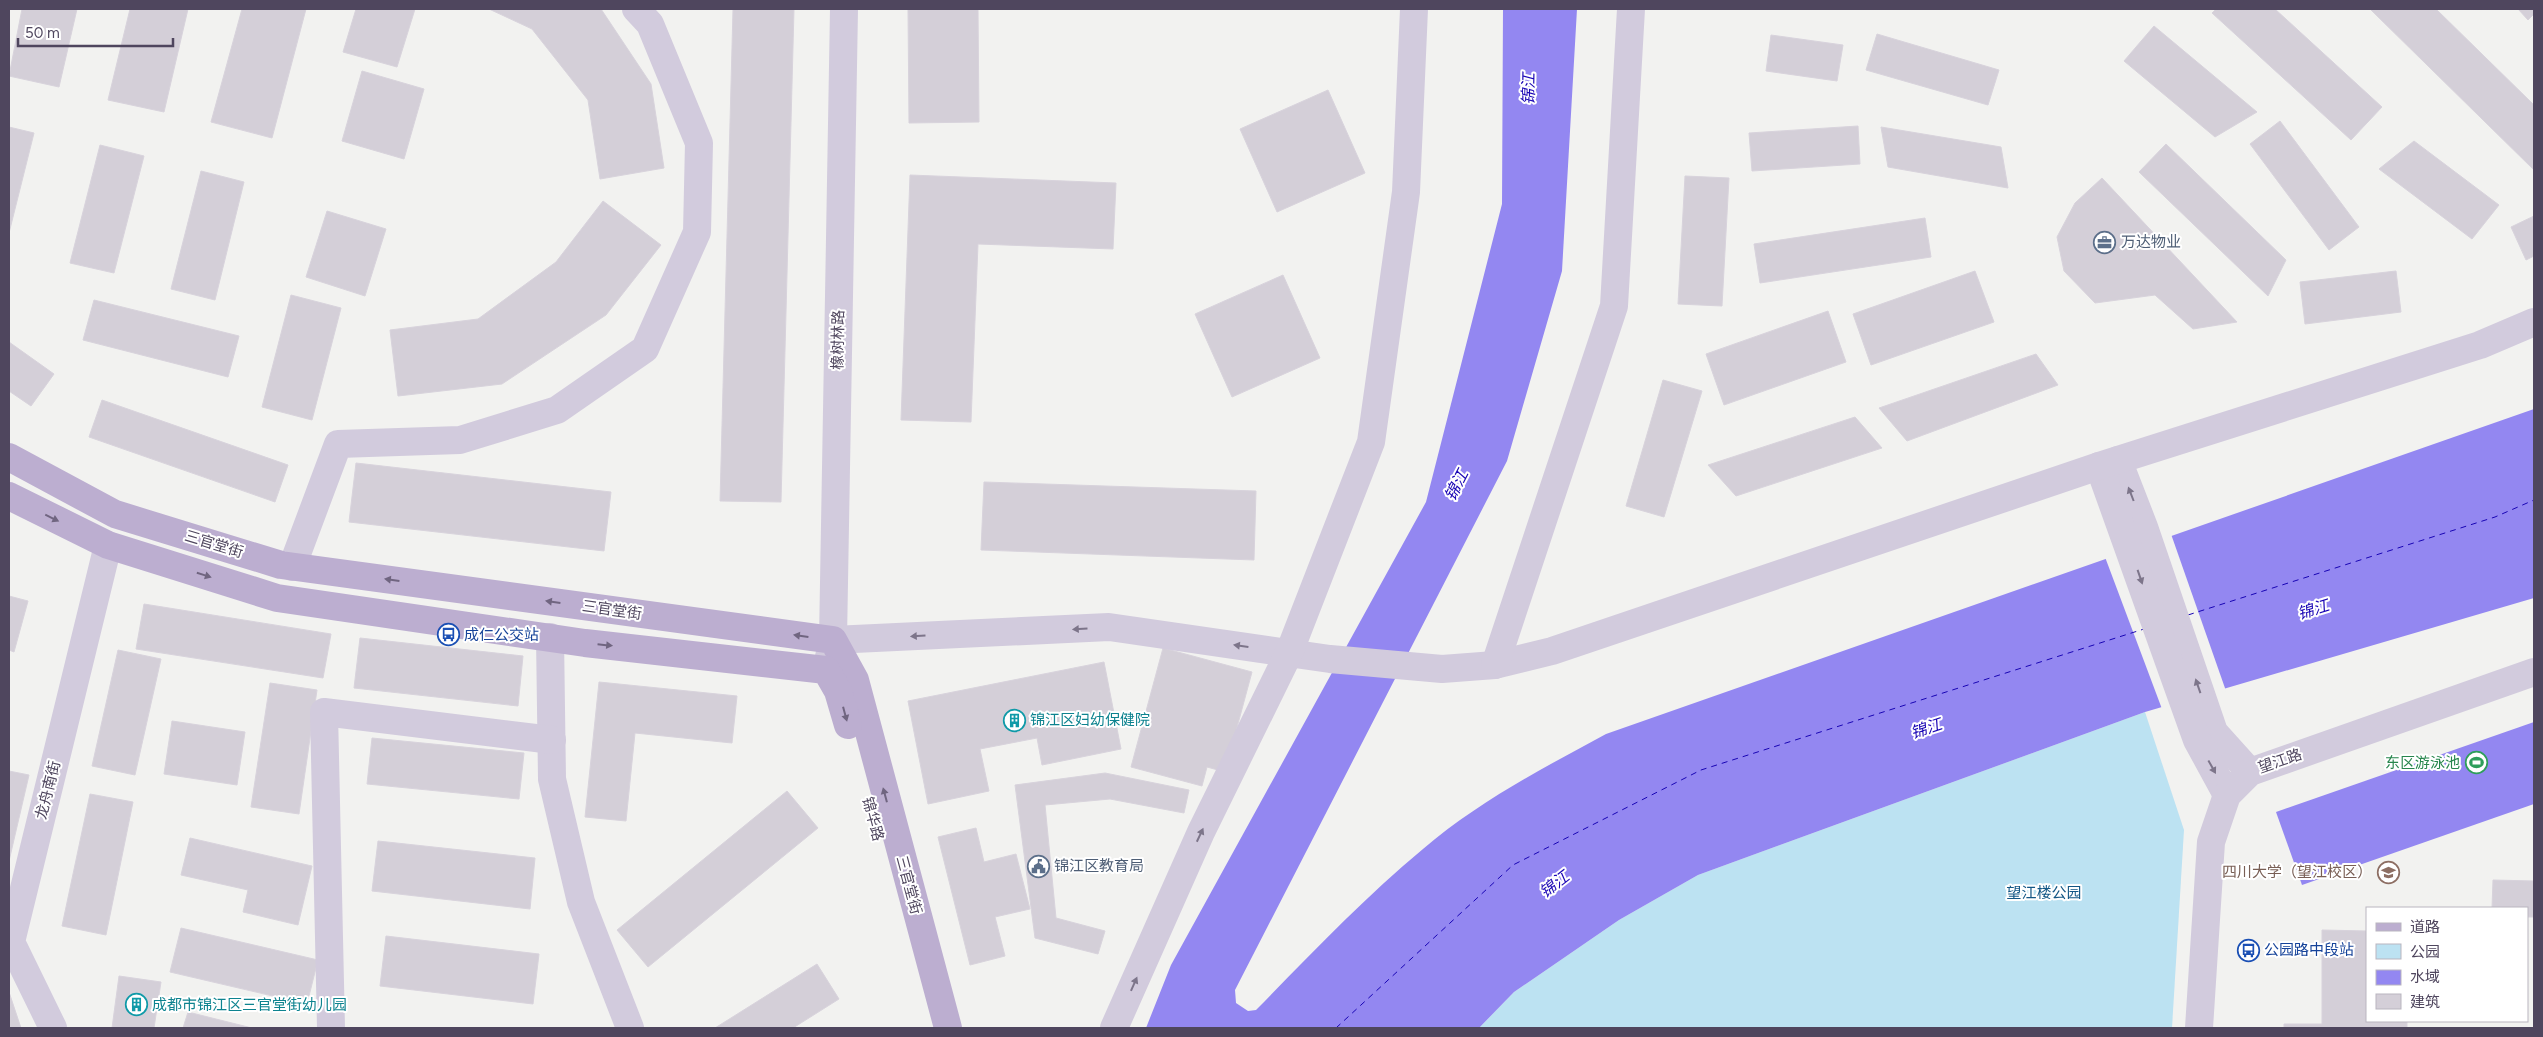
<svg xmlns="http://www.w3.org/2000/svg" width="2543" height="1037" viewBox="0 0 2543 1037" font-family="Figtree,'Noto Sans SC',sans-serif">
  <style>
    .green { fill: #bce2f2 }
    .water { fill: #9387f1 }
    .pier { fill: #f2f2f0 }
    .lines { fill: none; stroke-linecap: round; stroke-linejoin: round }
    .ferry { stroke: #1804b4; stroke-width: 1; stroke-dasharray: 6 5; stroke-linecap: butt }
    .building { fill: #d4cfd8; stroke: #d8d3dc }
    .minor { stroke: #d2cbdd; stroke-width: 28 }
    .major { stroke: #bcaed0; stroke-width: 28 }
    .oneway { fill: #7d758a }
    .oneway2 { fill: #706580 }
    .labels { text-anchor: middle; stroke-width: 4; stroke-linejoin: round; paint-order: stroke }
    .service-label { font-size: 15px; fill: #4e5e75; stroke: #fff; text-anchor: start }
    .street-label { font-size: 15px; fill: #4f465e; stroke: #fff }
    .transit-label { font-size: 15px; fill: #164399; stroke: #fff; text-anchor: start }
    .culture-label { font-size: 15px; fill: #0d838f; stroke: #fff; text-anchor: start }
    .leisure-label { font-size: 15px; fill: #27864d; stroke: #fff; text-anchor: end }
    .education-label { font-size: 15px; fill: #785e54; stroke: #fff; text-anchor: end }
    .park-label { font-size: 15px; fill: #125685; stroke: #fff }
    .water-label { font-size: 16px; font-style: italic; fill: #1804b4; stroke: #fff }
  </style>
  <rect width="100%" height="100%" fill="#f2f2f0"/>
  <!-- green -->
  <path class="green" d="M2145,712L2184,830L2172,1028H1479L1514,992L1619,920L1698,875Z"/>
  <!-- water -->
  <g class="water">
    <path d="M1503,9H1577L1562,271L1507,461L1235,990L1236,1003L1248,1011L1256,1010C1310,955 1363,899 1423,849C1478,802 1543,768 1606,734L2534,409V598L2145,712L1698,875L1619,920L1514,992L1479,1028H1146L1171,965L1426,502L1502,204Z"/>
    <path d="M2534,722V804L2302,885L2276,812Z"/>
  </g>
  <!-- pier -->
  <path class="pier" d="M2171,534L2226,691L2162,709L2105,557Z"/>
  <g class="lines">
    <!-- ferry -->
    <g class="ferry">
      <path d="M2188,615L2495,517L2534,500"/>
      <path d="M1336,1028L1513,865L1701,770L2144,629"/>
    </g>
  </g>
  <!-- building -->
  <g class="building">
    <path d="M22,9H77L59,87L9,76Z"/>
    <path d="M130,9H188L164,112L108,100Z"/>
    <path d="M242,9H306L272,138L211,122Z"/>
    <path d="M356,9H415L397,67L343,52Z"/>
    <path d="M489,9H601L651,84L664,168L600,179L588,100L532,29Z"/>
    <path d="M733,9H794L781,502L720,501Z"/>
    <path d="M908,9H978L979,122L909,123Z"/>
    <path d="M2216,9H2275L2382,107L2351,140L2212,13Z"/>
    <path d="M2370,9H2436L2534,105V170Z"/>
    <path d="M2518,9H2534V14L2528,20Z"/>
    <path d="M2154,26L2257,112L2215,137L2124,61Z"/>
    <path d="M1877,34L1999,70L1988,105L1866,70Z"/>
    <path d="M1771,35L1843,45L1837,81L1766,71Z"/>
    <path d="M362,71L424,89L404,159L342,141Z"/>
    <path d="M1328,90L1365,173L1277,212L1240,129Z"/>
    <path d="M2280,121L2359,227L2329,250L2250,144Z"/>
    <path d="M1858,126L1860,164L1752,171L1749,133Z"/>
    <path d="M9,127L34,133L9,233Z"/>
    <path d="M1881,127L2001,147L2008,188L1888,167Z"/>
    <path d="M2414,141L2499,205L2472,239L2379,169Z"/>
    <path d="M2166,144L2286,260L2268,296L2139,172Z"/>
    <path d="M100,145L144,156L114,273L70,263Z"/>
    <path d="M201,171L244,182L215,300L171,289Z"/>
    <path d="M910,175L1116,183L1113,249L978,244L971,422L901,420Z"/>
    <path d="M1685,176L1729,178L1722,306L1678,304Z"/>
    <path d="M2102,178L2237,322L2193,329L2155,295L2095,303L2064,271L2057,237L2075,203Z"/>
    <path d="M603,201L661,245L606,315L502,384L398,396L390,330L478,319L556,262Z"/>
    <path d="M327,211L386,229L365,296L306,277Z"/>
    <path d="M2534,216V256L2526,260L2511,227Z"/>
    <path d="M1925,218L1931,257L1760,283L1754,244Z"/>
    <path d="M1975,271L1994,322L1871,365L1853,314Z"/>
    <path d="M2396,271L2401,312L2305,324L2300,282Z"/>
    <path d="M1283,275L1320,358L1232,397L1195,314Z"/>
    <path d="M291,295L341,308L312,420L262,407Z"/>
    <path d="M94,300L239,336L228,377L83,340Z"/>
    <path d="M1828,311L1846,362L1724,405L1706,354Z"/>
    <path d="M9,342L54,374L31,406L9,391Z"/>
    <path d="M2036,354L2058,385L1907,441L1879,408Z"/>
    <path d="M1663,380L1702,391L1664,517L1626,506Z"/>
    <path d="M102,400L288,465L275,502L89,437Z"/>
    <path d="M1855,417L1882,448L1736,496L1708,465Z"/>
    <path d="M356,463L611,492L604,551L349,522Z"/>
    <path d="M984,482L1256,491L1254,560L981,550Z"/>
    <path d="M9,596L28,601L14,652L9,650Z"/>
    <path d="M144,604L331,634L323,678L136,649Z"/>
    <path d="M360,638L523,656L518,706L354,688Z"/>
    <path d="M1163,648L1252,672L1225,772L1207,767L1202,786L1131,767Z"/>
    <path d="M118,650L161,659L135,775L92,766Z"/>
    <path d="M1104,662L1121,749L1042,765L1037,738L980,749L989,791L928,804L908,701Z"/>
    <path d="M599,682L737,696L732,743L635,733L626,821L585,817Z"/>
    <path d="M270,683L317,690L299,814L251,807Z"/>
    <path d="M172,721L245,732L237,785L164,774Z"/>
    <path d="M372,738L524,753L519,799L367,784Z"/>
    <path d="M9,771L29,775L9,861Z"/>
    <path d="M1105,773L1189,790L1184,813L1110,799L1045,805L1056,918L1105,931L1098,954L1035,938L1015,785Z"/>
    <path d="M787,791L818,828L648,967L617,930Z"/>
    <path d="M90,794L133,802L106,935L62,926Z"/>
    <path d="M976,828L984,862L1016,854L1030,909L995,917L1005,956L970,965L938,837Z"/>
    <path d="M190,838L312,866L298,925L243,912L248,890L181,875Z"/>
    <path d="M378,841L535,858L530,909L372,891Z"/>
    <path d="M2493,880L2534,881V917H2527V908H2492Z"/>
    <path d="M181,928L318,960L307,1004L170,972Z"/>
    <path d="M2322,930L2367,931V1021H2407V1028H2284V1024H2322Z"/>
    <path d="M386,936L539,954L533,1004L380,986Z"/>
    <path d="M817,964L839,999L793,1028H715Z"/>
    <path d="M119,976L161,982L154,1028H112Z"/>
    <path d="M9,992L21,1028H9Z"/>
    <path d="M188,1012L252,1028H183Z"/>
  </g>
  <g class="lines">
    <!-- minor -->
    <g class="minor">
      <path d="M2118,460L2144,527L2214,732L2250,772"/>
      <path d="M2099,466L2197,740L2227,795"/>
      <path d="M292,567L338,444L460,440L557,410L645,349L697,232L699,143L650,24L636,9"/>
      <path d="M550,637L552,779L581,902L630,1028"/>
      <path d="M833,640L1109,627L1330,659L1442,669L1495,665L1552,651L2099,466L2480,345L2534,322"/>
      <path d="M829,657L833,640L844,9"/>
      <path d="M1495,665L1614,306L1631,9"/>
      <path d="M53,1028L11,942L108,545"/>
      <path d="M331,1028L324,712L552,740"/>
      <path d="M1114,1028L1201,832L1289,653L1371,442L1406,192L1414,9"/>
      <path d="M2199,1028L2211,842L2227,795L2250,772L2534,672"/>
    </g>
    <!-- major -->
    <g class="major">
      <path d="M9,457L115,514L281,565L833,640L855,680L948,1028"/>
      <path d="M9,496L108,545L277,598L585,643L826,670L838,691L848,725"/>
    </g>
  </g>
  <!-- one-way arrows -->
  <defs><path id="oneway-solid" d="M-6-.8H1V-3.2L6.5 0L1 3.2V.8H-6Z" transform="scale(1.25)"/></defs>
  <g class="oneway">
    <use href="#oneway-solid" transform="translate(2131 494) rotate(-111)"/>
    <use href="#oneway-solid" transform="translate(2140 577) rotate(71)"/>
    <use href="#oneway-solid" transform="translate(1080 629) rotate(177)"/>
    <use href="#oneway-solid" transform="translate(918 636) rotate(177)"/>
    <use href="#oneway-solid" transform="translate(1241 646) rotate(-172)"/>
    <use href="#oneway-solid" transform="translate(2198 686) rotate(-109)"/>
    <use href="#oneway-solid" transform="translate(2212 767) rotate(61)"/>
    <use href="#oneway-solid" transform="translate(1200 835) rotate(-65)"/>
    <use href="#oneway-solid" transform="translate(1134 984) rotate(-66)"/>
  </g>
  <g class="oneway2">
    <use href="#oneway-solid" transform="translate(52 518) rotate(26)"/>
    <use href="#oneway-solid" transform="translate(204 575) rotate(17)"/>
    <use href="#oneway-solid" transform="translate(392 580) rotate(-172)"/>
    <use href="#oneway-solid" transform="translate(553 602) rotate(-172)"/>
    <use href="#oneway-solid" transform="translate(801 636) rotate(-172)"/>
    <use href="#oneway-solid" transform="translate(605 645) rotate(6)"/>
    <use href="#oneway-solid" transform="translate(845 714) rotate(75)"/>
    <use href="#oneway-solid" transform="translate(885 795) rotate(-105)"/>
  </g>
  <!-- icons -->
  <defs>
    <symbol id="office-ring" viewBox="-11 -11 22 22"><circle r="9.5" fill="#fff" stroke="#5c6f8a" stroke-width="1.5"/><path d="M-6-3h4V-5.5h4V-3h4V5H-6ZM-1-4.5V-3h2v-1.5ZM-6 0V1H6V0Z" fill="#5c6f8a"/></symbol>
    <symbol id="bus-ring" viewBox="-11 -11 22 22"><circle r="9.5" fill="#fff" stroke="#1a4fb4" stroke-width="1.5"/><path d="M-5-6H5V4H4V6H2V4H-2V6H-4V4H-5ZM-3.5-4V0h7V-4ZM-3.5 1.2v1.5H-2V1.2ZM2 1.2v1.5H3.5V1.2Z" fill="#1a4fb4"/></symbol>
    <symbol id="building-ring" viewBox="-11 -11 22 22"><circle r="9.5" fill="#fff" stroke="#0f9aa8" stroke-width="1.5"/><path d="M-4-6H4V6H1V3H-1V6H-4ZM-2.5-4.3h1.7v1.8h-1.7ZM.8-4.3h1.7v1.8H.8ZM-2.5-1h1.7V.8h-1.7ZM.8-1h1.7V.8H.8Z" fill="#0f9aa8"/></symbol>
    <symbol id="stadium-ring" viewBox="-11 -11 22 22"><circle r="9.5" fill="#fff" stroke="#2e9e5b" stroke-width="1.5"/><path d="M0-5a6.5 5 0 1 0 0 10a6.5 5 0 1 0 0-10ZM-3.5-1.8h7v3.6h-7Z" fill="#2e9e5b"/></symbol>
    <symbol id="civic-ring" viewBox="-11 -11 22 22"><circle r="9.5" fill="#fff" stroke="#5c6f8a" stroke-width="1.5"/><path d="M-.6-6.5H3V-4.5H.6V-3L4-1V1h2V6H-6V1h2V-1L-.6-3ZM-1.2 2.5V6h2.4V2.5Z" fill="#5c6f8a"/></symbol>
    <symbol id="university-ring" viewBox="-11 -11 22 22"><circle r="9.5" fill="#fff" stroke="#8d6e63" stroke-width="1.5"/><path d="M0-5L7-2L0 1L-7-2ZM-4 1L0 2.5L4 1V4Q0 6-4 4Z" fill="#8d6e63"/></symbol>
  </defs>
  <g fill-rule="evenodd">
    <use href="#office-ring" x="2092" y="230" width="25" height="25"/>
    <use href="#bus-ring" x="436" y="622" width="25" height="25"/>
    <use href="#building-ring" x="1002" y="708" width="25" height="25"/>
    <use href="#stadium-ring" x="2464" y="750" width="25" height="25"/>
    <use href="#civic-ring" x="1026" y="854" width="25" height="25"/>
    <use href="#university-ring" x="2376" y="860" width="25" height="25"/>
    <use href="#bus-ring" x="2236" y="938" width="25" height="25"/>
    <use href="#building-ring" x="124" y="992" width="25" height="25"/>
  </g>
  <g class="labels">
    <!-- service labels -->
    <g class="service-label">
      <text x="2121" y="247">万达物业</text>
      <text x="1054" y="871">锦江区教育局</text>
    </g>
    <!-- street labels -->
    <g class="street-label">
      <text transform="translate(838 340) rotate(-89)" y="5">橡树林路</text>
      <text transform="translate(214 544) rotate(17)" y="5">三官堂街</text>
      <text transform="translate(612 610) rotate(8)" y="5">三官堂街</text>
      <text transform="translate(2280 761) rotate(-19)" y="5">望江路</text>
      <text transform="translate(48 790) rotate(-76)" y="5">龙舟南街</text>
      <text transform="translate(873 819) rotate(75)" y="5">锦华路</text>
      <text transform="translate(909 885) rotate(75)" y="5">三官堂街</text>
    </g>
    <!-- transit labels -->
    <g class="transit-label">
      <text x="464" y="640">成仁公交站</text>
      <text x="2264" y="955">公园路中段站</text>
    </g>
    <!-- culture labels -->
    <g class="culture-label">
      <text x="1030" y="725">锦江区妇幼保健院</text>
      <text x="152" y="1010">成都市锦江区三官堂街幼儿园</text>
    </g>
    <!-- leisure labels -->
    <g class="leisure-label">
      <text x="2460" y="768">东区游泳池</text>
    </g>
    <!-- education labels -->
    <g class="education-label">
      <text x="2372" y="877">四川大学（望江校区）</text>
    </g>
    <!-- park labels -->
    <g class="park-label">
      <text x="2044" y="898">望江楼公园</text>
    </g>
    <!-- water labels -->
    <g class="water-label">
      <text transform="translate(1528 89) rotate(-89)" y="6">锦江</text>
      <text transform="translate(1456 485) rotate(-63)" y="6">锦江</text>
      <text transform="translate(2313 609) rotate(-17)" y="6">锦江</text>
      <text transform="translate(1926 728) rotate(-18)" y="6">锦江</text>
      <text transform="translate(1554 884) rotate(-38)" y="6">锦江</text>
    </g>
  </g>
  <!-- border -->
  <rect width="2543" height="1037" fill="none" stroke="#4f465e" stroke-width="20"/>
  <!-- legend -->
  <rect x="2366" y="907" width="162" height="115" fill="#ffffff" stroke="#b9b5bf"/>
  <rect x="2376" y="923" width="25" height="8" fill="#bcaed0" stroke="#b9b5bf"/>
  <text x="2410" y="932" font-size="15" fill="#4f465e">道路</text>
  <rect x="2376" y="944" width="25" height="15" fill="#bce2f2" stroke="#b9b5bf"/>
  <text x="2410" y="957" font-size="15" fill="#4f465e">公园</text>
  <rect x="2376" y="970" width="25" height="15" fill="#9387f1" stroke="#b9b5bf"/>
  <text x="2410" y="982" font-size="15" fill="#4f465e">水域</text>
  <rect x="2376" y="994" width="25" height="15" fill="#d4cfd8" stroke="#b9b5bf"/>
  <text x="2410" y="1007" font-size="15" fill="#4f465e">建筑</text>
  <!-- scale -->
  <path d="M18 38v8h155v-8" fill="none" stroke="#4f465e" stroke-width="2.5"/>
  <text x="25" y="38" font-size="15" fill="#4f465e" stroke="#ffffff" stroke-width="4" paint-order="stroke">50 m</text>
</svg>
